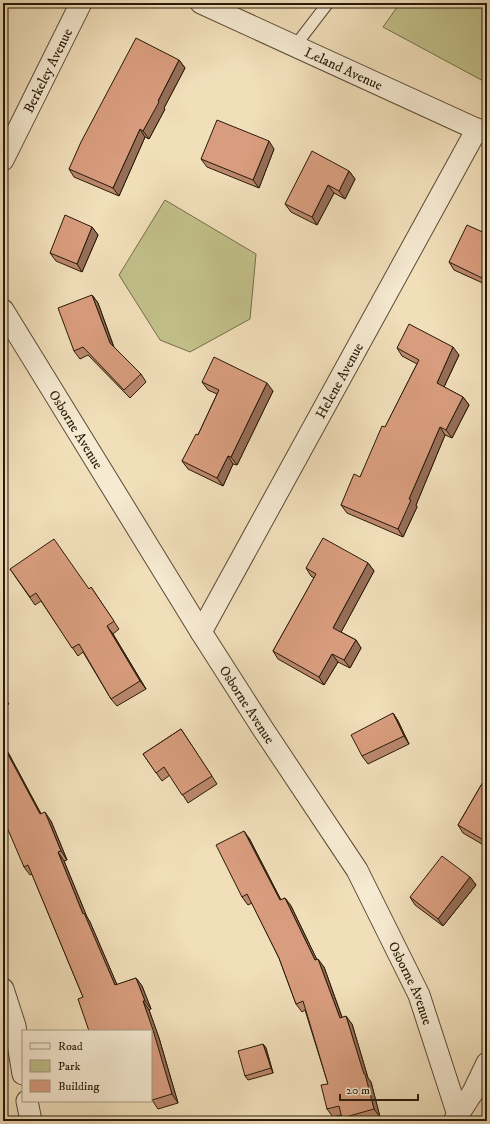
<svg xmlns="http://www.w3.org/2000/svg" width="490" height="1124" viewBox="0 0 490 1124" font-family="'IM FELL DW Pica',serif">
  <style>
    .green { fill: #c2c08a; stroke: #766d4a }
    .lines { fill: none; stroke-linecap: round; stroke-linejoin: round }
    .lane-casing { stroke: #5b4b35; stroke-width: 13 }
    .street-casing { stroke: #5b4b35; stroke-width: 23 }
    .lane { stroke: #f6ead2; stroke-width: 11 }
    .street { stroke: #f6ead2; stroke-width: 21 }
    .wall { fill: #ba876c; stroke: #291a09 }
    .shaded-wall { fill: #976e58; stroke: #291a09 }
    .building { fill: #d89d7e; stroke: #291a09 }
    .labels { text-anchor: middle; stroke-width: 3.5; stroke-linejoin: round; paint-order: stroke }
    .street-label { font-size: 14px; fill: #291a09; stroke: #f6ead2 }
  </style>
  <rect width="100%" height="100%" fill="#f1dfba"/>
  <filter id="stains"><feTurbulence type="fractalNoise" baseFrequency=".005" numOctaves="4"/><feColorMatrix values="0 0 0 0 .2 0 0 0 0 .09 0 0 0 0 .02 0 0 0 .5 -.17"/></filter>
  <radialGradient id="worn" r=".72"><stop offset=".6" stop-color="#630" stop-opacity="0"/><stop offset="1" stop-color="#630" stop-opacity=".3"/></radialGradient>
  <!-- green -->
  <g class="green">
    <path d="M400,3H487V83L383,27Z"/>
    <path d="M165,200L256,254L250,319L190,352L160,340L119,275Z"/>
  </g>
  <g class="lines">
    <defs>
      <path id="lane" d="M295,46L328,3"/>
      <g id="street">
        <path id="s1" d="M201,3L487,134"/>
        <path id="s2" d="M3,160L81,3"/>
        <path id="s3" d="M3,310L201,632L263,729L357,870L419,995L458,1115"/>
        <path id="s4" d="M201,632L477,129"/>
        <path d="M3,989L15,1026L23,1074"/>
        <path d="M27,1101L31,1121"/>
        <path d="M454,1121L473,1092L487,1063"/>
      </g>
    </defs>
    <!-- lane casing -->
    <use href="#lane" class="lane-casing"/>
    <!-- street casing -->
    <use href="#street" class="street-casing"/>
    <!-- lane -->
    <use href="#lane" class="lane"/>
    <!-- street -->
    <use href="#street" class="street"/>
  </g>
  <!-- wall -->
  <g class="wall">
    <path d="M179,60L185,68L164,108L165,109L149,139L145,137L119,196L74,177L69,169Z"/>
    <path d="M274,149L259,188L207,167L201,159Z"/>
    <path d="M349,171L355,179L345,199L334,193L317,225L291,212L285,204Z"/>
    <path d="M92,227L98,235L82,272L56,261L50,253Z"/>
    <path d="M487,234V285L454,270L449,262Z"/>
    <path d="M92,295L98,303L114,347L141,374L146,382L130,398L88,355L80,359L74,351Z"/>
    <path d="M397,348L459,355L444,387L463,397L469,405L452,438L445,435L416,505L417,507L403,537L347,513L341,505L360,477L417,364L402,356Z"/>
    <path d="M202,382L273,391L237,465L233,464L223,486L188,469L182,461L198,435L217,394L208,390Z"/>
    <path d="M368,563L374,571L341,632L356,640L361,648L350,668L338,662L324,685L278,659L273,651L314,578L311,576L306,568Z"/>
    <path d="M10,569L89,589L91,587L119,629L113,634L146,689L117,706L111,699L83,652L78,656L41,601L35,605Z"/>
    <path d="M3,695L9,704L3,707Z"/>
    <path d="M393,713L398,721L409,744L368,764L362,756Z"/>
    <path d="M181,729L217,784L188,803L170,775L162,781L143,754Z"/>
    <path d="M3,743L41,814L51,821L67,860L64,861L87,917L90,922L117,985L136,978L142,986L151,1009L149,1010L159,1038L178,1103L158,1109L152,1100L151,1031L83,997L32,874L30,875L24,867Z"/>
    <path d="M487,775V847L463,833L458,825Z"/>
    <path d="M249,838L281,900L285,898L291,906L317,960L324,967L342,1017L352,1024L368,1078L371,1082L380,1117L365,1121H344L342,1118L341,1115L333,1117L327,1109L328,1084L305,1010L302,1012L296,1004L279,958L252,903L248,905L242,897Z"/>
    <path d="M470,877L476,885L443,926L415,905L410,897Z"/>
    <path d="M263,1044L266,1048L273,1073L248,1080L245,1076Z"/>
  </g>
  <!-- shaded-wall -->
  <g class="shaded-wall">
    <path d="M179,60L185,68L164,108L165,109L149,139L143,131Z"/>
    <path d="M140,129L145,137L119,196L113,188Z"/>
    <path d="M269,141L274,149L259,188L253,180Z"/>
    <path d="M349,171L355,179L345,199L339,191Z"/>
    <path d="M328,185L334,193L317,225L312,217Z"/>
    <path d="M92,227L98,235L82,272L77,264Z"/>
    <path d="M487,267V285L482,278Z"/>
    <path d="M92,295L98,303L115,351L110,343Z"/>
    <path d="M453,347L459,355L442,391L437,383Z"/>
    <path d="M267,383L273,391L237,465L231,457Z"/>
    <path d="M463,397L469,405L452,438L446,430Z"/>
    <path d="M440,427L445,435L416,505L417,507L403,537L398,529L409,499Z"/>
    <path d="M228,456L233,464L223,486L217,478Z"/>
    <path d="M368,563L374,571L339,636L333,628Z"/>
    <path d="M107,626L113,634L146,689L140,681Z"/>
    <path d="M356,640L361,648L350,668L344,660Z"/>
    <path d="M332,654L338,662L324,685L319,677Z"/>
    <path d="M393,713L398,721L409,744L404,736Z"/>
    <path d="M3,743L46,823L40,814L3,745Z"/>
    <path d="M45,812L51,821L67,860L61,851Z"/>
    <path d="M244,831L249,838L285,908L280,900Z"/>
    <path d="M58,852L64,861L87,917L90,922L121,994L115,985L83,914Z"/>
    <path d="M470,877L476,885L443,926L438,919Z"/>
    <path d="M285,898L291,906L321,968L315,960Z"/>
    <path d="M318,959L324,967L345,1026L340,1018Z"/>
    <path d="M136,978L142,986L151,1009L145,1001Z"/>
    <path d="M143,1001L149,1010L159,1038L178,1103L172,1094Z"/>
    <path d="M346,1016L352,1024L368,1078L371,1082L380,1117L374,1109Z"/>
    <path d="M263,1044L266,1048L273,1073L271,1068Z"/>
  </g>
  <!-- building -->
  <g class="building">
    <path d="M136,38L179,60L158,101L159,102L143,131L140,129L113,188L69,169L81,142Z"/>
    <path d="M217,120L269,141L253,180L201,159Z"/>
    <path d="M312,151L349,171L339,191L328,185L312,217L285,204Z"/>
    <path d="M65,215L92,227L77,264L50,253Z"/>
    <path d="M467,225L487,234V267L482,278L449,262Z"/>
    <path d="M92,295L110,343L141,374L124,390L83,347L74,351L58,308Z"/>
    <path d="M409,324L453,347L437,383L463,397L446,430L440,427L409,499L411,500L398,529L341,505L354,474L360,477L382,426L385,427L419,360L397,348Z"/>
    <path d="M214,357L267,383L231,457L228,456L217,478L182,461L196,434L198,435L219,390L202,382Z"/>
    <path d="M323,538L368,563L333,628L356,640L344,660L332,654L319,677L273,651L316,574L306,568Z"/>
    <path d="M54,539L89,589L91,587L114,621L107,626L140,681L111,699L79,644L72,648L36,593L30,597L10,569Z"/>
    <path d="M393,713L404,736L362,756L351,735Z"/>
    <path d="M181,729L212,776L182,795L164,767L156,773L143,754Z"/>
    <path d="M3,745L40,814L45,812L61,851L58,852L83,914L84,913L115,985L136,978L145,1001H143L153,1030L172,1094L152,1100L151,1097V1031H89L78,999L83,997L28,865L24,867L3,818Z"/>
    <path d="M487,775V842L458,825Z"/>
    <path d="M244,831L280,900L285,898L315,960L318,959L340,1018L346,1016L364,1074H365L374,1109L342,1118L339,1106L327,1109L321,1085L328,1084L303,1001L296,1004L279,958L247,894L242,897L216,845Z"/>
    <path d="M442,856L470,877L438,919L410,897Z"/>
    <path d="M263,1044L271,1068L245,1076L238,1051Z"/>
  </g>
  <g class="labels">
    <!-- street labels -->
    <g class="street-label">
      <text dy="5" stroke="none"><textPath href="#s1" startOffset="157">Leland Avenue</textPath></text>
      <text dy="5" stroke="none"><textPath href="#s2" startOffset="100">Berkeley Avenue</textPath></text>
      <text dy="5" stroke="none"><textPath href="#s4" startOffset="287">Helene Avenue</textPath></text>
      <text dy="5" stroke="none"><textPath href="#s3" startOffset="140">Osborne Avenue</textPath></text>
      <text dy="5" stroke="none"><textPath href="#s3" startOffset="464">Osborne Avenue</textPath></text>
      <text dy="5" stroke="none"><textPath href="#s3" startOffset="788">Osborne Avenue</textPath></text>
    </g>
  </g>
  <!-- margin -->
  <rect width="490" height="1124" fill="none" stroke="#f1dfba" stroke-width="16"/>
  <rect x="4" y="4" width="482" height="1116" fill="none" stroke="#291a09" stroke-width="2"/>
  <rect x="8" y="8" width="474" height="1108" fill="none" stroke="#291a09"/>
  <!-- legend -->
  <rect x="22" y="1030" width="130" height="72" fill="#f6ead2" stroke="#a49782"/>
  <rect x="30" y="1043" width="20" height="6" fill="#f6ead2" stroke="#a49782"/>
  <text x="58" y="1050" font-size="12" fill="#291a09">Road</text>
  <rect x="30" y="1060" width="20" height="12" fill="#c2c08a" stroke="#a49782"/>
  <text x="58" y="1070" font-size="12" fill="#291a09">Park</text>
  <rect x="30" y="1080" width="20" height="12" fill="#d89d7e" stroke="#a49782"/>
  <text x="58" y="1090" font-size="12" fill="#291a09">Building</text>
  <!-- scale -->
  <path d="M340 1094v6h78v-6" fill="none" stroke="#291a09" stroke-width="2"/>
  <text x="346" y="1094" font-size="12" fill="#291a09" stroke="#f6ead2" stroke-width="3" paint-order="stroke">20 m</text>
  <rect width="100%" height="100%" filter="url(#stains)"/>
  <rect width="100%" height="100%" fill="url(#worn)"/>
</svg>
